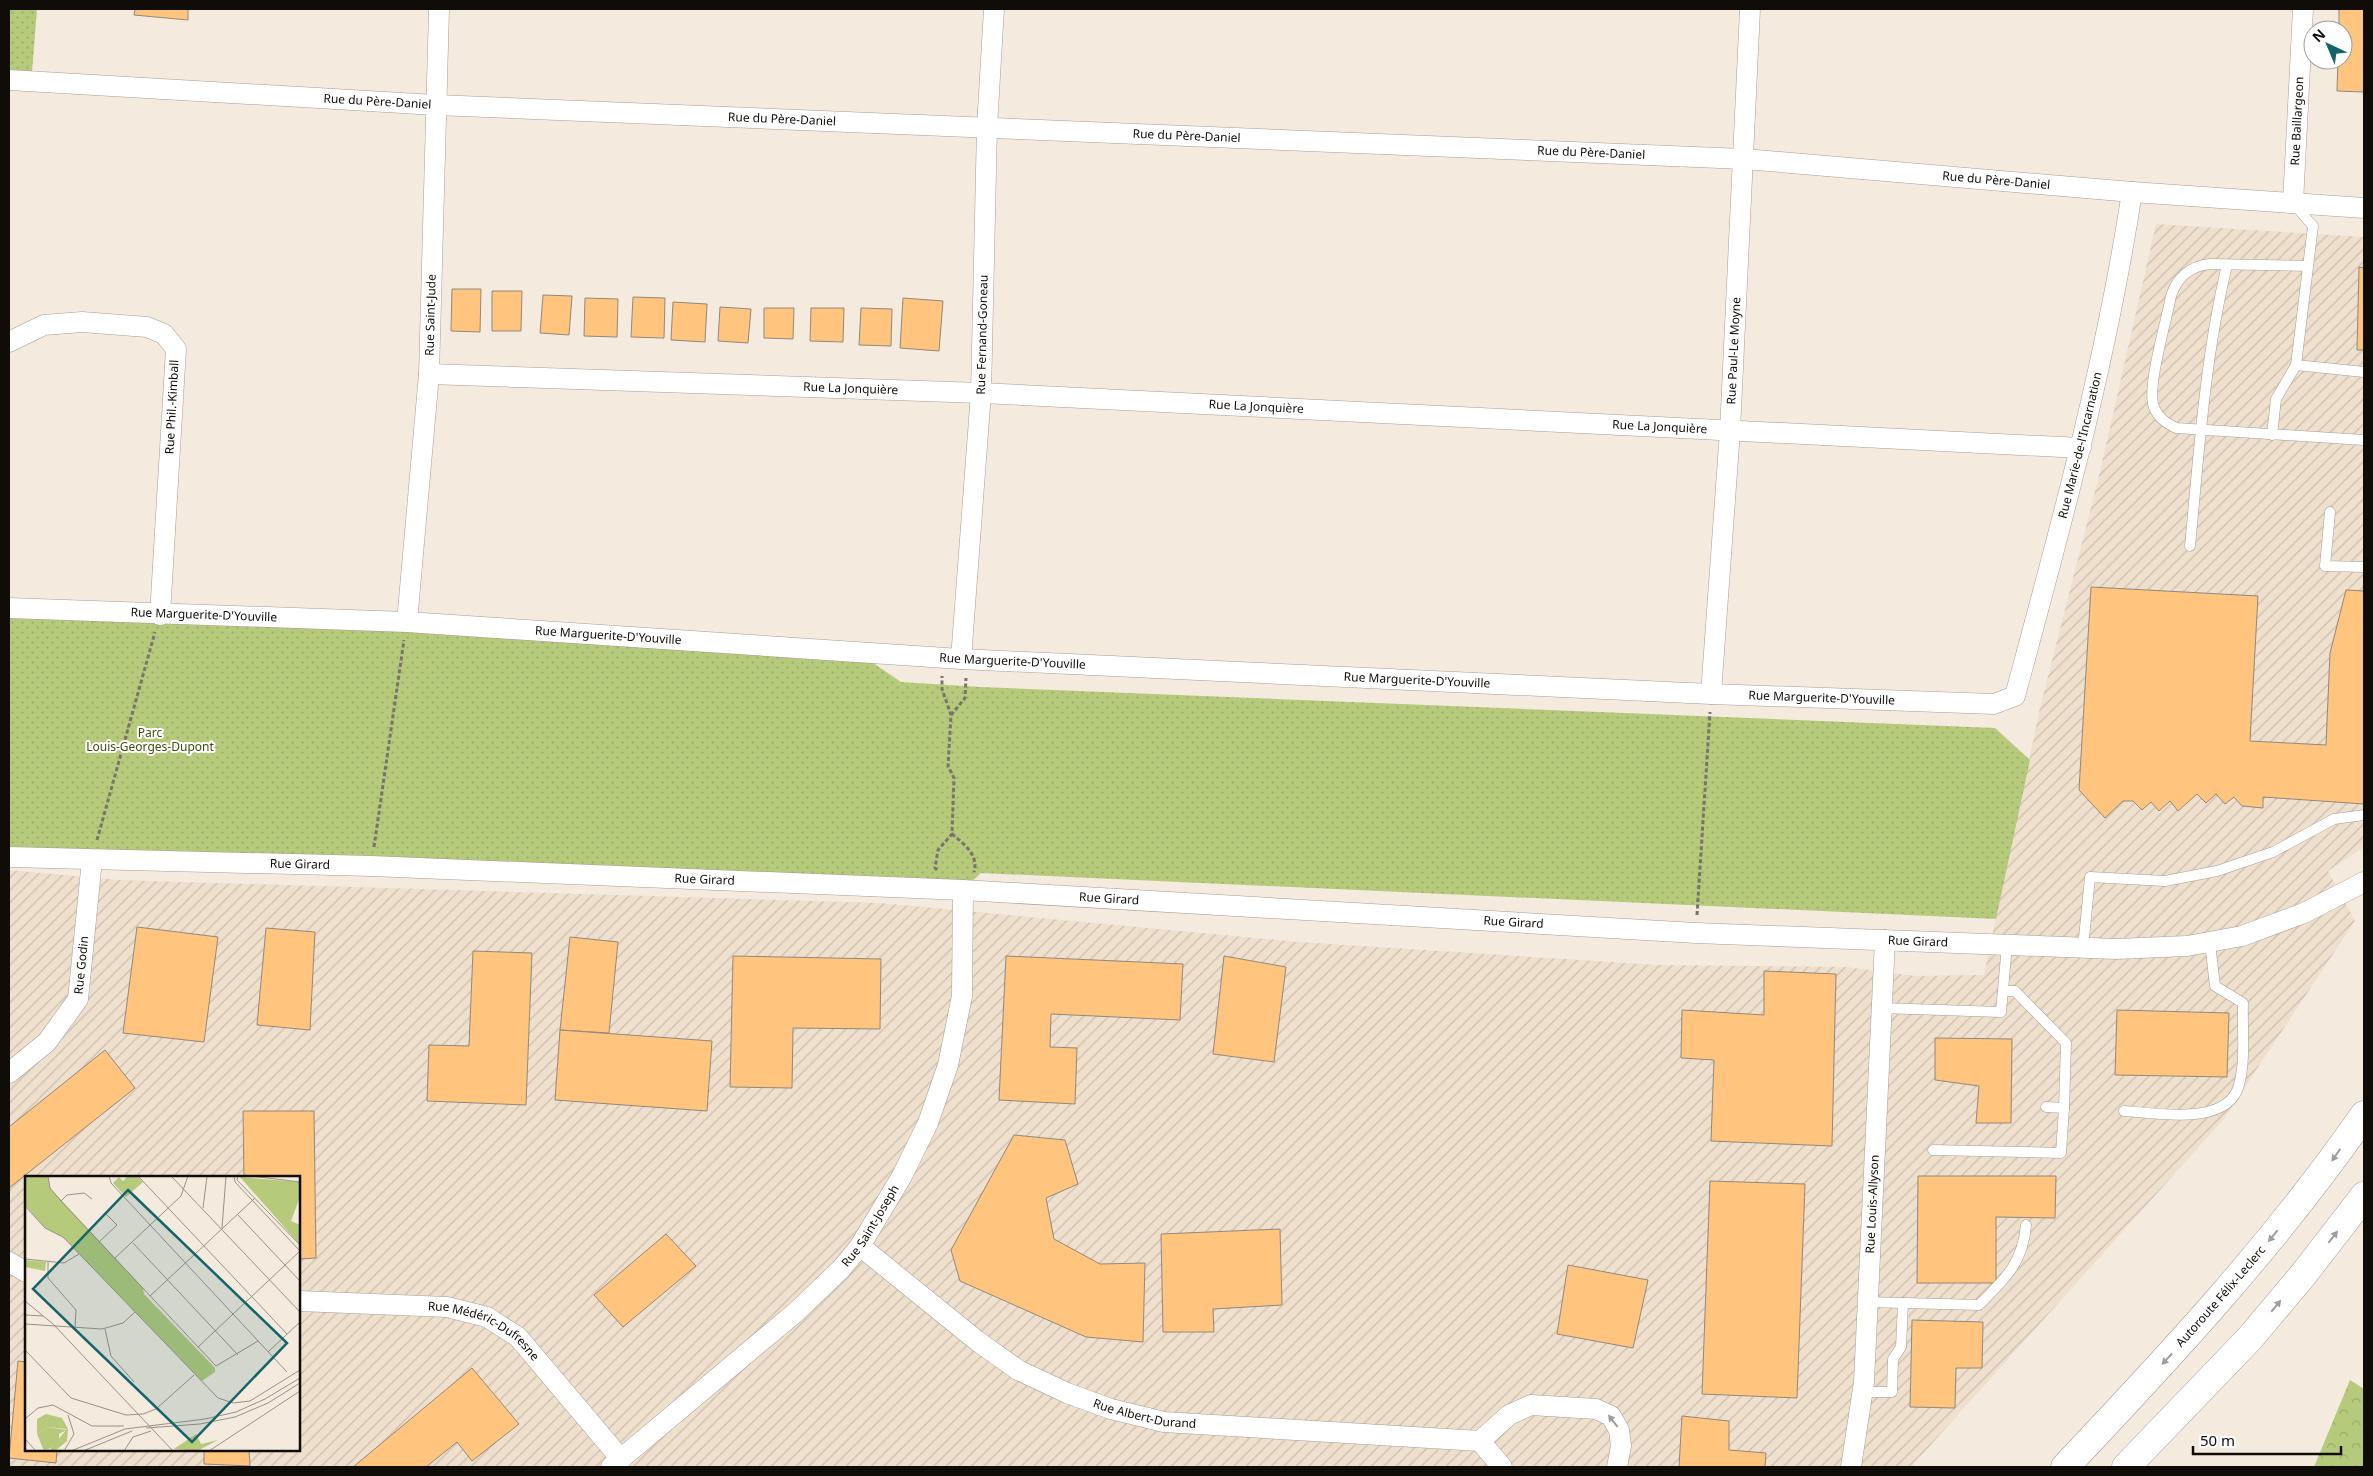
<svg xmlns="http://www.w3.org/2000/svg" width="2373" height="1476" viewBox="0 0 2373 1476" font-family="'Noto Sans',sans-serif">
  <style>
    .industrial { fill: url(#industrial-furrows); fill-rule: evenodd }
    .forest { fill: url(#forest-crowns) }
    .park { fill: url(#park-dots) }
    .building { fill: #ffc47d; stroke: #92887e }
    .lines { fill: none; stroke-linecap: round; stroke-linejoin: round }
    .lane-casing { stroke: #a79d92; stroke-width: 11 }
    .street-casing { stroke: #a79d92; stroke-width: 21 }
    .highway-casing { stroke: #a79d92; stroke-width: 29 }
    .path { stroke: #7a736b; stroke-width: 3; stroke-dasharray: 4 2.5; stroke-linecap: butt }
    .lane { stroke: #fff; stroke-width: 10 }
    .street { stroke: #fff; stroke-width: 20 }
    .highway { stroke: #fff; stroke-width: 28 }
    .oneway { fill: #9f9e9c }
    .labels { text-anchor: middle; stroke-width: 4; stroke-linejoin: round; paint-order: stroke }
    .street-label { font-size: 12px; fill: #100c08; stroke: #fff }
    .park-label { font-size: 12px; fill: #424e10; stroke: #fff }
    .inset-road { fill: none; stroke: #999188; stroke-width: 1 }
    .view { fill: #16646b; fill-opacity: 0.15; stroke: #16646b; stroke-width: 2.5 }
    .inset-edge { fill: none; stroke: #100c08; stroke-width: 2.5 }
  </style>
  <defs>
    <pattern id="industrial-furrows" width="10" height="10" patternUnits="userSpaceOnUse" patternTransform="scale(1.25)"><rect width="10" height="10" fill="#efdfcd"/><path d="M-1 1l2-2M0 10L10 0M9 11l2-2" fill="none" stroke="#ccbeaf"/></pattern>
    <pattern id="forest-crowns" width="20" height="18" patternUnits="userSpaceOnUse" patternTransform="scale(1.25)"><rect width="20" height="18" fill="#b6ca7b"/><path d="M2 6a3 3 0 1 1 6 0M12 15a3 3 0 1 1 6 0" fill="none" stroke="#9bac69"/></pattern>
    <pattern id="park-dots" width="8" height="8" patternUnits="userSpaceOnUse" patternTransform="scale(1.25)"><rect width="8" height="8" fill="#b6ca7b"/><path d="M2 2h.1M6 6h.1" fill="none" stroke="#9bac69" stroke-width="1.8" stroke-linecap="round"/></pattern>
  </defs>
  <rect width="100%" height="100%" fill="#f4eade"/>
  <!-- industrial -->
  <path class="industrial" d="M2156,224L2364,237V847L2328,871L2355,921L2223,1120L1911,1467H9V870L118,880L880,903L1299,942L1659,965L1846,967L1915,976L1984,975L2040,708L2100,472ZM26,1177H299V1450H26Z"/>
  <!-- forest -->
  <path class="forest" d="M2350,1380L2364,1389V1467H2314Z"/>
  <!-- park -->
  <g class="park">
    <path d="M9,9H37L32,72L9,70Z"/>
    <path d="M9,607L845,644L901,682L980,687L1995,728L2030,760L1996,919L981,873L963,890L9,860Z"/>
  </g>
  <!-- building -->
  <g class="building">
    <path d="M135,9H188V20L134,15Z"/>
    <path d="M2339,9H2364V92L2337,91L2338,60H2343V30H2339Z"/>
    <path d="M2359,267L2364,268V350H2357Z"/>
    <path d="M452,289H481L480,332L451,331Z"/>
    <path d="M492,291H522L521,331H492Z"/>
    <path d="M543,295L572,296L569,335L540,333Z"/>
    <path d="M633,297L665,298L664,338L631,337Z"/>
    <path d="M585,298L618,299L617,337L584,336Z"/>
    <path d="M903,298L943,301L939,351L900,348Z"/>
    <path d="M673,302L707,304L705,342L671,340Z"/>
    <path d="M720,307L751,309L748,343L718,341Z"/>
    <path d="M764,308H794L793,339L764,338Z"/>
    <path d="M811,308H844L843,342L810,341Z"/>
    <path d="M861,308L892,309L891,346L859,345Z"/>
    <path d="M2091,587L2258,596L2250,741L2326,745L2330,653L2346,590L2364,591V804L2263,797V808L2242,806L2234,797L2225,804L2216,794L2206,803L2197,794L2178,811L2170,801L2159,811L2151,802L2142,810L2133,801H2123L2105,818L2079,790Z"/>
    <path d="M137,927L218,937L204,1042L123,1033Z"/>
    <path d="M266,928L315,932L310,1030L257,1025Z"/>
    <path d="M570,937L618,942L609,1033L560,1030Z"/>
    <path d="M473,951L532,953L526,1105L427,1101L429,1045L469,1046Z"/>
    <path d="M733,956L881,959L880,1029L793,1028L792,1088L730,1087Z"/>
    <path d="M1006,956L1183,964L1180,1020L1051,1014L1050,1047L1077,1048L1075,1104L999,1100Z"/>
    <path d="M1224,956L1286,967L1274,1062L1213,1054Z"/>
    <path d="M1764,971L1836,974L1832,1146L1711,1141L1714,1060L1681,1058L1682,1010L1764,1015Z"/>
    <path d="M2117,1010L2229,1013L2227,1077L2115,1075Z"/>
    <path d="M560,1030L712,1041L707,1111L555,1100Z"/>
    <path d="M1935,1038L2012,1039L2011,1123H1976L1979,1086L1935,1080Z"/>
    <path d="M105,1050L135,1088L9,1188V1127Z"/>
    <path d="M243,1111H314L316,1258L299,1259V1177H244Z"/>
    <path d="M1014,1135L1065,1140L1078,1184L1046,1198L1054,1239L1100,1264L1145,1263L1143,1342L1086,1337L960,1281L951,1250Z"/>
    <path d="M1918,1176H2056L2055,1218L1996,1217V1283H1917Z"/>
    <path d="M1710,1181L1805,1184L1797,1398L1702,1394Z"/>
    <path d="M1280,1229L1282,1305L1213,1309L1214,1332H1163L1161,1234Z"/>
    <path d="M666,1234L696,1266L623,1327L594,1295Z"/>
    <path d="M1568,1265L1648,1280L1633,1348L1557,1334Z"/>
    <path d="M1912,1320L1983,1322L1982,1368H1956L1955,1408L1910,1407Z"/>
    <path d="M18,1361L26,1362V1450H57L56,1463L9,1458Z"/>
    <path d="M472,1368L519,1424L472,1461L457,1442L426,1467H353Z"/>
    <path d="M1682,1416L1729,1421V1450L1766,1453L1765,1467H1679Z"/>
    <path d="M204,1450H249L250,1466L204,1464Z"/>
  </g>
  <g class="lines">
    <defs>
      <g id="lane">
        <path d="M2293,203L2313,226L2296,365L2364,372"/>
        <path d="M2307,266L2210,264C2191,266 2177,277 2171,296C2167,319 2146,389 2154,407C2158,418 2166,423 2176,428L2364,440"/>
        <path d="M2272,435L2276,399L2296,365"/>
        <path d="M2330,512L2325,566L2364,567"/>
        <path d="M2190,546C2199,452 2205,357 2227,265"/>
        <path d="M2083,948L2090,877L2165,881L2217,871L2273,852L2334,819L2364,815"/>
        <path d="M2003,991H2015L2066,1043L2064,1108L2046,1107"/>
        <path d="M1881,1008L2001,1012L2007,945"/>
        <path d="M2124,1111C2156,1113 2228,1127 2239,1085C2246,1059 2242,1029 2243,1003L2215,986L2210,943"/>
        <path d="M1933,1150L2061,1153L2064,1108"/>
        <path d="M1867,1302L1979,1305C2005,1279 2023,1263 2026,1225"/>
        <path d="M1863,1392H1892L1893,1359L1901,1347L1903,1303"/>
      </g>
      <g id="street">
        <path id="s1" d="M9,80L436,105L1744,159L2132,192L2364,208"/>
        <path id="s2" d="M2293,203L2303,9"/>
        <path d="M9,342L44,325L82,322L147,327L164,334L176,349L160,615"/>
        <path id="s3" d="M429,374L981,393L2081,448"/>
        <path id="s4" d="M9,608L407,622L961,659L1711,694L1994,704L2015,696C2060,529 2106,363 2132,192"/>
        <path id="s5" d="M407,622L429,374L439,9"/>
        <path id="s6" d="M961,659L981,393L987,127L994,9"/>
        <path id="s7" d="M1711,694L1730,431L1750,9"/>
        <path id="s8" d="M9,857L371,866L963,890L1696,933L2116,949L2187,946L2242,936L2304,913L2364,882"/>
        <path id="s9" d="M9,1073L47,1042L78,999L92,860"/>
        <path id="s10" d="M860,1246L976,1340L1018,1370L1067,1393L1111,1409L1164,1422L1480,1441"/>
        <path d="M9,1262L26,1272"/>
        <path id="s11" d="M299,1301L447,1307L487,1317L518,1337L621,1459"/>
        <path id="s12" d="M611,1467L796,1312L841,1269L860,1246L902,1176L928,1123L948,1065L962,996L963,890"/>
        <path d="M1502,1467L1480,1441L1509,1415L1531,1405L1596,1409L1611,1416L1619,1430L1621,1446L1617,1467"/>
        <path id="s13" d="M1851,1467L1864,1382L1885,940"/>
      </g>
      <g id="highway">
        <path id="s14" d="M2065,1467C2171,1355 2276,1242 2364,1115"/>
        <path d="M2126,1467L2250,1338L2303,1275L2364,1196"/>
      </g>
    </defs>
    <!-- lane casing -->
    <use href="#lane" class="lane-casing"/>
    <!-- street casing -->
    <use href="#street" class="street-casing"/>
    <!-- highway casing -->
    <use href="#highway" class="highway-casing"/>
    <!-- path -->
    <g class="path">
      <path d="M951,715L965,698L966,678"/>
      <path d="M952,834C964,844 979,855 974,872"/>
      <path d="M97,840L155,632"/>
      <path d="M374,847L404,640"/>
      <path d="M937,870L935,868L938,850L952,834L954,778L948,766L951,715L942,689V676"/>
      <path d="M1697,915L1710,712"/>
    </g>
    <!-- lane -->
    <use href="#lane" class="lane"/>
    <!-- street -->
    <use href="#street" class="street"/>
    <!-- highway -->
    <use href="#highway" class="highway"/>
  </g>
  <!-- one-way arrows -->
  <defs><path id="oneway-solid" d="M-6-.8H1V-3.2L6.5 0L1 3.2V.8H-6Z" transform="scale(1.25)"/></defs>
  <g class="oneway">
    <use href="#oneway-solid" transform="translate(2336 1155) rotate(125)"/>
    <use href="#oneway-solid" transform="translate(2273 1236) rotate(129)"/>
    <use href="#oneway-solid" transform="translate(2333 1237) rotate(-52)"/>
    <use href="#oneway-solid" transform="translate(2276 1306) rotate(-50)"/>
    <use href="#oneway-solid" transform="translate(2167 1359) rotate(133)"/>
    <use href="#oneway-solid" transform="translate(1613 1421) rotate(-128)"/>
  </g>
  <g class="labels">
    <!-- street labels -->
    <g class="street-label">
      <text dy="4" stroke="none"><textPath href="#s1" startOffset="369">Rue du Père-Daniel</textPath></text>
      <text dy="4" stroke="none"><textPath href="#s1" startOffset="774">Rue du Père-Daniel</textPath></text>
      <text dy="4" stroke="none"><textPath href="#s2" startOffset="82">Rue Baillargeon</textPath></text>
      <text dy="4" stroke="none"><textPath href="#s1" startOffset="1179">Rue du Père-Daniel</textPath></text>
      <text dy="4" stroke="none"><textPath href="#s1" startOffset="1584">Rue du Père-Daniel</textPath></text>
      <text dy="4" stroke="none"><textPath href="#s1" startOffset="1990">Rue du Père-Daniel</textPath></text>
      <text dy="4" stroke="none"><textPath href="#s5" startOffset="308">Rue Saint-Jude</textPath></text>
      <text dy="4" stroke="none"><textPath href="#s6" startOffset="325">Rue Fernand-Goneau</textPath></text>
      <text dy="4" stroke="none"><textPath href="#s7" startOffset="344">Rue Paul-Le Moyne</textPath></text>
      <text dy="4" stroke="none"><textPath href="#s3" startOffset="422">Rue La Jonquière</textPath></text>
      <text transform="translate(172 407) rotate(-87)" y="4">Rue Phil.-Kimball</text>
      <text dy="4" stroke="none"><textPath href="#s3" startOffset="828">Rue La Jonquière</textPath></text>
      <text dy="4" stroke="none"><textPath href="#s3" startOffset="1232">Rue La Jonquière</textPath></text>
      <text dy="4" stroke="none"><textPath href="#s4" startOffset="2269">Rue Marie-de-l'Incarnation</textPath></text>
      <text dy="4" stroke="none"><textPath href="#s4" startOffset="195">Rue Marguerite-D'Youville</textPath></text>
      <text dy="4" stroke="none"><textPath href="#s4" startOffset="600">Rue Marguerite-D'Youville</textPath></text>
      <text dy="4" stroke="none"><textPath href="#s4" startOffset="1005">Rue Marguerite-D'Youville</textPath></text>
      <text dy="4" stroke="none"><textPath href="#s4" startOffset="1410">Rue Marguerite-D'Youville</textPath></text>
      <text dy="4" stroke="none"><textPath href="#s4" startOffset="1815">Rue Marguerite-D'Youville</textPath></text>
      <text dy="4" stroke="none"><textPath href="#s8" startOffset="291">Rue Girard</textPath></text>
      <text dy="4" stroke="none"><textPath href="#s8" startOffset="696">Rue Girard</textPath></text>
      <text dy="4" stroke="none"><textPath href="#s8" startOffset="1101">Rue Girard</textPath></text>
      <text dy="4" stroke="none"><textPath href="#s8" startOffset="1506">Rue Girard</textPath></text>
      <text dy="4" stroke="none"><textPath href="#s8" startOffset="1911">Rue Girard</textPath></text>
      <text dy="4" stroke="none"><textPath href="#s9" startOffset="136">Rue Godin</textPath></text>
      <text dy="4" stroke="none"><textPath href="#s13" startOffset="264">Rue Louis-Allyson</textPath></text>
      <text dy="4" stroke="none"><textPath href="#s12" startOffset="356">Rue Saint-Joseph</textPath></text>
      <text dy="4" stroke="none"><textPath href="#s14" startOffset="231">Autoroute Félix-Leclerc</textPath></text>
      <text dy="4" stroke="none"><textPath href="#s11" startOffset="192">Rue Médéric-Dufresne</textPath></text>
      <text dy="4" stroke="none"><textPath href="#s10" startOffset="336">Rue Albert-Durand</textPath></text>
    </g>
    <!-- park labels -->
    <g class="park-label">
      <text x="150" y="737">Parc<tspan x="150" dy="14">Louis-Georges-Dupont</tspan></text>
    </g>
  </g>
  <!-- overview -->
  <g transform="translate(25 1176)">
    <rect width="275" height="275" fill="#f4eade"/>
    <path d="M23,251L42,254L34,258V266L30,270L19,275L12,258Z" fill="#b6ca7b"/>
    <path d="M0,84L21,86L20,95L0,91ZM21,238L37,242L43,253L42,265L30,275H24L42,253L23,251L12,258V243ZM171,258L176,268L193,264L172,275L149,273Z" fill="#b6ca7b"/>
    <path d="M23,0L25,12L118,112L119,118L190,192V196L177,205L38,61L20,52L0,29V1ZM103,0H112L118,6L101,21L88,7L94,1L98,5ZM215,1L275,6V21L266,45L275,49V69Z" fill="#b6ca7b"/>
    <path class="inset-road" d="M23,0L25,12L36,25L191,190L233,165M84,0L86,7L262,196M113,0L262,158M146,0L275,136M209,0L210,6L275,75M213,0L212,4L275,69M226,0L275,6M36,25L42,19L59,17L67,23M0,30L20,52L38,61L193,222L208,227L225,225L275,194M178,32L182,0M213,39L275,105M197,52L201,0M74,66L92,49L81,38M108,67L213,179M90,82L156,20L163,0M0,83L39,87L54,78M23,86V102L51,134L50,152M125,120L230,22M0,125L28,148L148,275M0,139L18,140M0,148L77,153L98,147L110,136M80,153L86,180L109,206M173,171L275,75M0,174L46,222L101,239L118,238L131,233L169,199M243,176L275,146M0,243L13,232L28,229L67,250H99M121,252L175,248L210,241L243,227L275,207M0,263L11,275M39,275L49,258L43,239M46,275L100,253L180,243L211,236L240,223L275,202M58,275L107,255M67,275H83M99,275L108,261L126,255M184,275L275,215"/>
    <path class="view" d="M103,14L262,167L167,266L8,113Z"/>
    <rect width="275" height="275" class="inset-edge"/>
  </g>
  <!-- border -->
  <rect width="2373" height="1476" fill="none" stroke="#100c08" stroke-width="20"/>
  <!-- north arrow -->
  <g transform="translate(2328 45) rotate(316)"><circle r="24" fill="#ffffff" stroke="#9f9e9c"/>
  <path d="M0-4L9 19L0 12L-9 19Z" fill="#16646b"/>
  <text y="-8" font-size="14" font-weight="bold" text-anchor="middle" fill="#100c08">N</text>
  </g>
  <!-- scale -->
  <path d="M2193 1446v8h148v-8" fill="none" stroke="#100c08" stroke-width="2.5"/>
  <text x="2200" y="1446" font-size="15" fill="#100c08" stroke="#ffffff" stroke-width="4" paint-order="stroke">50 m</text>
</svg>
